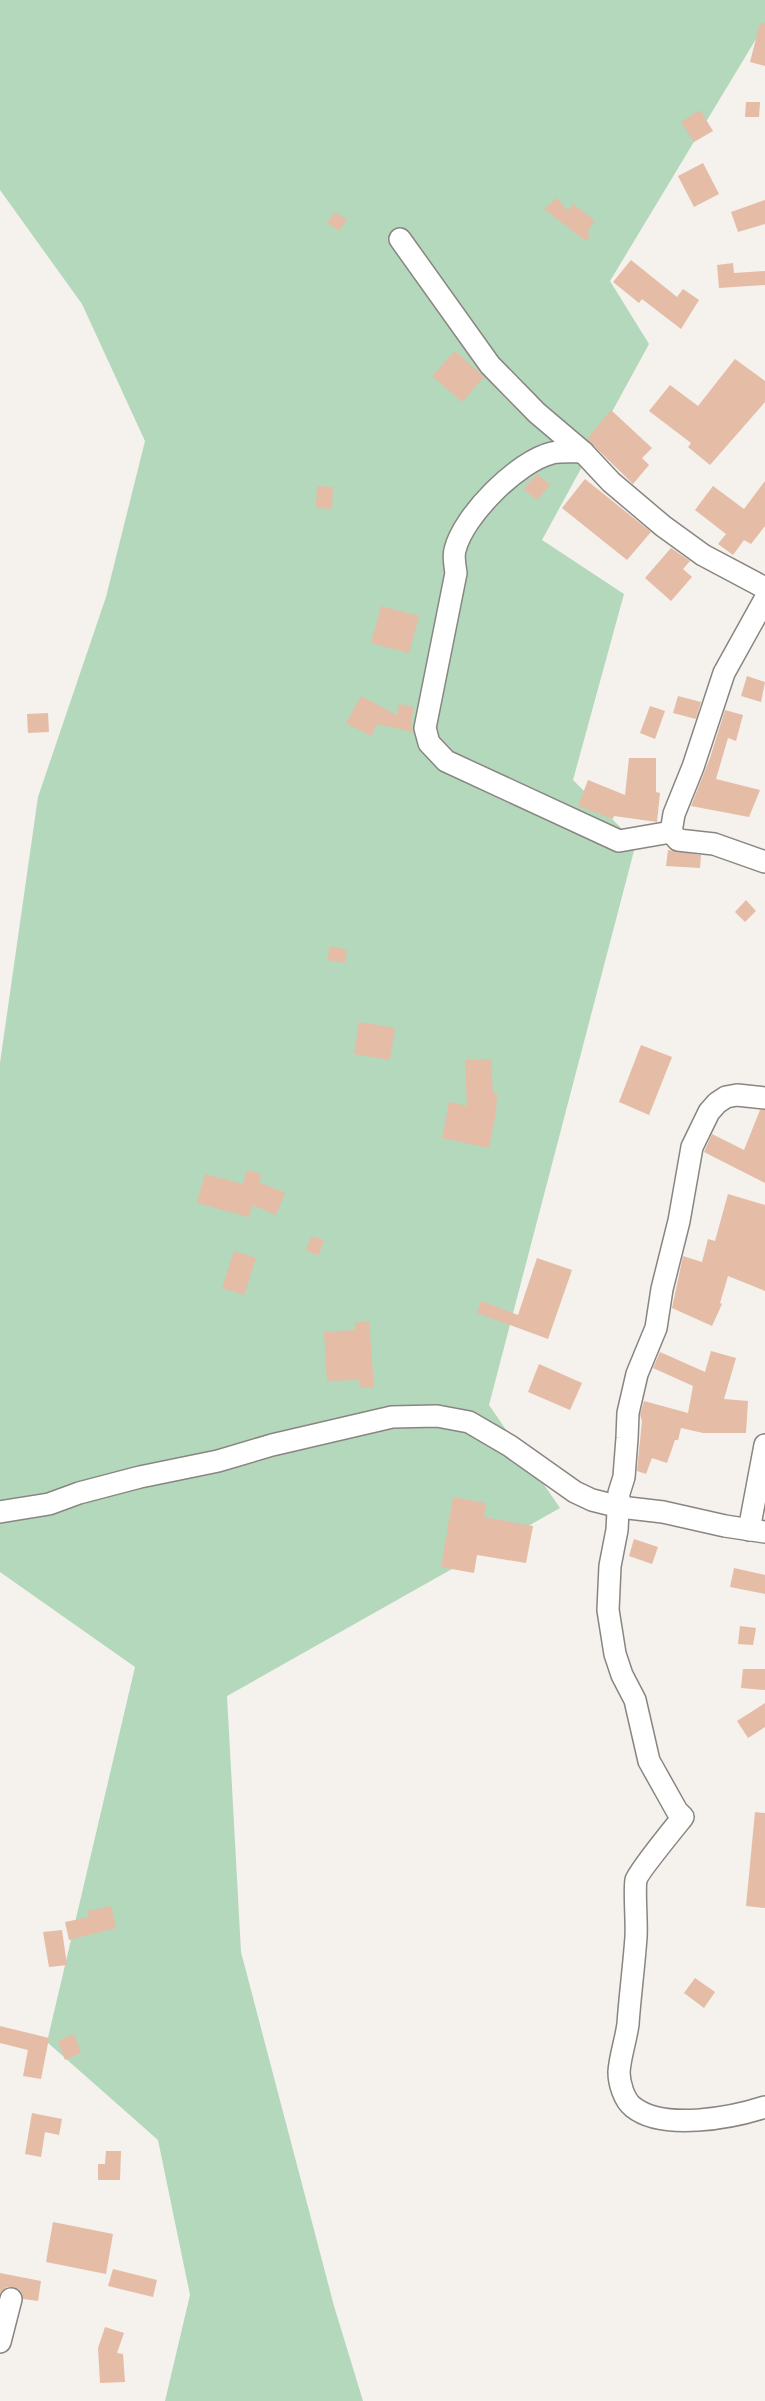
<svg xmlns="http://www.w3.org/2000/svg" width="765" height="2401" viewBox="0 0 765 2401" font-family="Lato,sans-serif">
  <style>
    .green { fill: #b4d8bc }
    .building { fill: #e5bca6 }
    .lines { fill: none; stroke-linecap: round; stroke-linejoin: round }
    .minor-casing { stroke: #898581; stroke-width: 24 }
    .minor { stroke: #fff; stroke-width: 21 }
  </style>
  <rect width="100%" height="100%" fill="#f5f1ec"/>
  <!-- green -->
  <path class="green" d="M0,0H765V24L610,281L649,344L542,540L624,594L573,780L636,843L489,1405L560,1508L227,1696L241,1952L334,2306L363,2401H165L190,2295L158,2140L47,2042L135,1667L0,1572V1063L38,797L106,597L145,441L82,304L0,190Z"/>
  <!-- building -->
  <g class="building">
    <path d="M760,23H765V66L750,62Z"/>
    <path d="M746,102H760L759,117H745Z"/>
    <path d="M700,110L713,131L694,142L681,122Z"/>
    <path d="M703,163L719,194L694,207L678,176Z"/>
    <path d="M557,198L568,211L573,204L595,221L587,232L590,237L586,241L544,209Z"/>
    <path d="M765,200V224L738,232L731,212Z"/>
    <path d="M335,212L347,220L339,231L327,223Z"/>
    <path d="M631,260L677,297L683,289L699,300L681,329L642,299L639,303L613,282Z"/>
    <path d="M733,263L734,273L765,271V285L719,288L717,265Z"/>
    <path d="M455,351L484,377L462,402L432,376Z"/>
    <path d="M735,359L765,381V402L710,465L688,447L691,443L649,411L670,385L698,406Z"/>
    <path d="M611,410L652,448L642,458L649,465L633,484L587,439Z"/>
    <path d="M537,474L550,485L537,500L523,489Z"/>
    <path d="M585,479L651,532L627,560L562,508Z"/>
    <path d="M765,481V526L751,544L744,540L733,555L718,544L726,534L695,510L713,486L744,509Z"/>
    <path d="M317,486L333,487L332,509L316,508Z"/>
    <path d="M671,548L690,561L683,569L692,577L671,601L645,578Z"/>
    <path d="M381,606L419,616L409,653L371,643Z"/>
    <path d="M747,676L765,682L761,702L741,696Z"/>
    <path d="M361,696L397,715L399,704L414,707L411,722L413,732L377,724L371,736L346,723Z"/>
    <path d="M678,696L701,702L696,719L673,713Z"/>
    <path d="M650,706L665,711L655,739L640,733Z"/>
    <path d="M725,710L743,715L736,741L728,738L716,779L760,790L749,817L691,806L710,758Z"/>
    <path d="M48,713L49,732L28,733L27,714Z"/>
    <path d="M629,758H656V792L660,793L657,822L614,816L613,819L578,806L588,780L625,795Z"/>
    <path d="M668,850L701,855L700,868L666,866Z"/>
    <path d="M746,900L756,911L745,922L735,912Z"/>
    <path d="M330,946L347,950L345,963L327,960Z"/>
    <path d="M359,1022L395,1028L390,1060L354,1054Z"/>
    <path d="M641,1045L672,1057L649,1115L619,1102Z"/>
    <path d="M491,1059L493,1093L497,1094L496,1112L489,1148L442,1138L449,1102L467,1106L465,1060Z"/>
    <path d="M760,1110H765V1183L704,1152L712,1134L744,1150Z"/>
    <path d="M247,1170L261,1174L259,1182L285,1193L276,1215L253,1205L249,1217L197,1203L205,1174L243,1184Z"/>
    <path d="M728,1194L765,1205V1291L728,1276L720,1303L722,1304L712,1326L672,1308L683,1256L702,1262L708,1239L715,1241Z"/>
    <path d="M311,1236L324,1240L319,1255L306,1251Z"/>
    <path d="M234,1251L256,1258L244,1295L222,1288Z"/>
    <path d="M537,1258L572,1270L548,1339L477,1313L481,1301L518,1315Z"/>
    <path d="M369,1321L374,1387L360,1388L359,1380L327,1381L324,1332L355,1330V1323Z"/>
    <path d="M711,1351L736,1358L724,1399L748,1401L746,1433H703L681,1428L678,1440H675L667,1463L652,1458L646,1474L637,1471L642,1421L640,1415L644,1401L688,1413L693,1386L653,1368L660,1352L705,1372Z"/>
    <path d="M539,1364L582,1383L570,1410L528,1392Z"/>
    <path d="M453,1497L486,1503L484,1517L533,1526L526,1563L477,1555L474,1573L441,1567Z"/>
    <path d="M634,1539L658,1547L652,1564L629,1556Z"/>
    <path d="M734,1568L765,1575V1594L730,1587Z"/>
    <path d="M740,1626L756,1628L753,1645L738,1644Z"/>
    <path d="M743,1669H765V1690L741,1688Z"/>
    <path d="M765,1703V1727L748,1738L737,1721Z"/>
    <path d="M755,1812L765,1813V1908L746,1906Z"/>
    <path d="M111,1906L116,1928L69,1940L65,1922L89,1917L87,1911Z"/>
    <path d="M62,1930L67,1965L49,1967L43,1932Z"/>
    <path d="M695,1978L715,1992L704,2008L684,1993Z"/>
    <path d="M0,2026L49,2038L41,2079L23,2076L28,2050L0,2043Z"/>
    <path d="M74,2034L81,2053L65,2060L58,2041Z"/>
    <path d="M32,2113L62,2119L59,2135L45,2132L41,2157L25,2154Z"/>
    <path d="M106,2151H121L120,2180H98V2164H105Z"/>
    <path d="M53,2222L113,2234L106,2274L46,2262Z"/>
    <path d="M113,2269L157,2280L153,2297L108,2286Z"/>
    <path d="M0,2273L41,2281L38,2301L23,2299L20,2290L14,2287H7L0,2294Z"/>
    <path d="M105,2327L124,2333L117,2353L123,2354L125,2382L100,2383L98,2348Z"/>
  </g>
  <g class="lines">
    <defs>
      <g id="minor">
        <path d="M400,239L490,365L537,413L583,452L611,482L663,526L703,555L765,588"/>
        <path d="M583,452C573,452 562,451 552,453C518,461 463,516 455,550C453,557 455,566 456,573L425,728L429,743L446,761L619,841L671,832"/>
        <path d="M765,599L724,673L693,767L674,814L671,832L678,840L714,844L765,862"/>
        <path d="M765,1098L737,1095L726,1097L717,1103L709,1112L692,1147L679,1221L662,1289L656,1328L637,1374L628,1413L627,1438L624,1477L619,1493L617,1530L610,1566L608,1610L615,1654L622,1675L635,1700L649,1761L677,1811L683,1817C675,1827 638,1872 636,1880C634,1890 637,1923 636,1937C634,1966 630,1995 628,2024C626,2040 620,2056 619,2072C619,2083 624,2100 633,2107C663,2131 731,2118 765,2107"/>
        <path d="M0,1512L49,1504L79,1493L140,1477L218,1461L272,1445L392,1417L437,1416L469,1422L510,1446L575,1492L592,1500L620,1507L663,1512L725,1526L765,1532"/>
        <path d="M749,1530L765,1445"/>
        <path d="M0,2342L11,2299"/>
      </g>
    </defs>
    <!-- minor casing -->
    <use href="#minor" class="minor-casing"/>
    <!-- minor -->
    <use href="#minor" class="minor"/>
  </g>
</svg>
